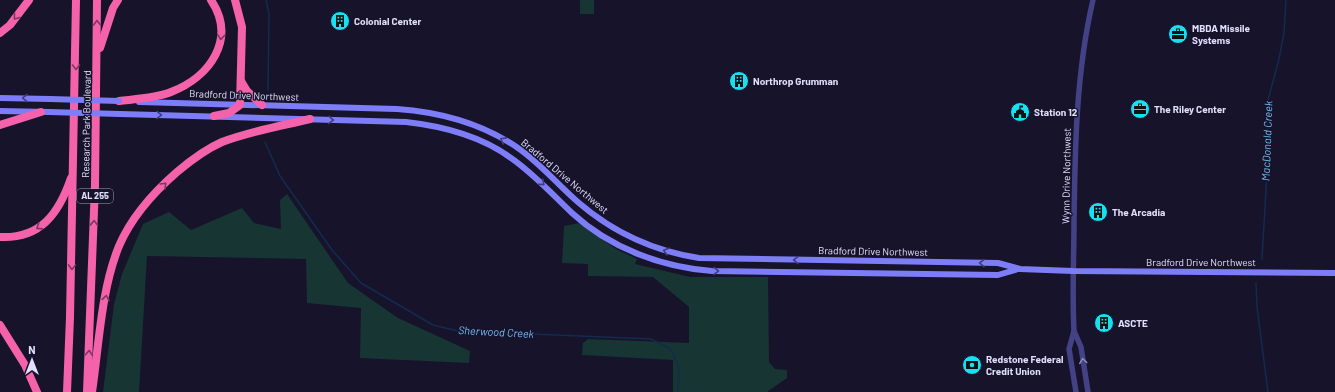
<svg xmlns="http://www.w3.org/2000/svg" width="1335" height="392" viewBox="0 0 1335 392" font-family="Barlow,sans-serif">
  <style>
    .green { fill: #173533 }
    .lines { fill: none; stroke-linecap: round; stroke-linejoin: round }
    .stream { stroke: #132b4f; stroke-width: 1.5 }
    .tertiary { stroke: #434287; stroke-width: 5.5 }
    .secondary { stroke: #7d7df7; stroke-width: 6 }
    .motorway { stroke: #f562ac; stroke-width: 8 }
    .secondary-bridge { stroke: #7d7df7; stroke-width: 6 }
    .oneway { stroke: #7b3765 }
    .oneway2 { stroke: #403d7d }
    .oneway3 { stroke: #8b89bc }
    .labels { text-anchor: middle; stroke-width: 3; stroke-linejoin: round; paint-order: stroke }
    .shield { fill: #17132b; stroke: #a5a2be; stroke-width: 1 }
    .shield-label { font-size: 9px; font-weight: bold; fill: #e2dffd }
    .poi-label { font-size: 10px; font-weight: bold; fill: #e2dffd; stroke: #17132b; text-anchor: start }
    .street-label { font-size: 10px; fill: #e2dffd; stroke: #17132b }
    .water-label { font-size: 11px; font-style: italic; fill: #74bdf6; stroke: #17132b }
  </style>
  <rect width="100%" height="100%" fill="#17132b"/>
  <!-- green -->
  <g class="green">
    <rect x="580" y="0" width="14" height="14"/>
    <path d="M287,194L348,283L398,318L470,351L469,363L360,358L361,308L307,303L306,259L147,256L139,392H103L114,304L122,274L143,224L169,212L191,230L242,208L254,223L281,229L280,200Z"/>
    <path d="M579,223L616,249L637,259L635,264L690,277H768L769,362L775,369L787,370V378L767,392H673V360L582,355L583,343L588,339L689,343V307L653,277L588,276V264L562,263L564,226Z"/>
  </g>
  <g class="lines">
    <!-- stream -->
    <g class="stream">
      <path d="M266,0L269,14L268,90"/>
      <path d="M265,142L280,176L332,250L361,283L433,325L458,331L651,339L671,349L679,367L678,392"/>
      <path d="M1262,259L1268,155L1267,104L1279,59L1284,33L1286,0"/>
      <path d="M1256,283L1257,307L1268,392"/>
    </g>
    <!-- tertiary -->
    <g class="tertiary">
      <path d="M1074,331L1081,347L1088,392"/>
      <path d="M1076,392L1069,349L1074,331C1072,294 1074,258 1074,221C1075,147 1076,73 1093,0"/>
    </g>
    <!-- secondary -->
    <g class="secondary">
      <path d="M0,98L50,99"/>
      <path d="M139,102L397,109C439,112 483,124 518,148C541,164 558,185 579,203C614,233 654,251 699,258L998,263L1020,269L1073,271L1335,273"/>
      <path d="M0,111L49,112"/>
      <path d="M120,114L406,122C442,126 481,136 511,158C534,174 552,194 572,213C610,248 661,267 712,271L998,275L1018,269"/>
    </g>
    <!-- motorway -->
    <g class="motorway">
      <path d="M0,33L10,25L29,0"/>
      <path d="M100,48L113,8L118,0"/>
      <path d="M241,81L247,91L262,105"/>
      <path d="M119,101C136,99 156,98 171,92C210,77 237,39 211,0"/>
      <path d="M214,116L229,113L240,105L242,27L235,0"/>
      <path d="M0,125L41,112"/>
      <path d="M0,237C41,239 59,213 71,178"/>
      <path d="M0,325L25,365L37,392"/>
      <path d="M67,392L70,317L76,0"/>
      <path d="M87,392L95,185L97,0"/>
      <path d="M92,392C99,345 101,290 119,246C131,218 154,192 177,172C190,161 206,149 222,142C251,131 281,126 310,119"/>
    </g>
    <!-- secondary-bridge -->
    <g class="secondary-bridge">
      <path d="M50,99L119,101"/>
      <path d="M49,112L120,114"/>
    </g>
  </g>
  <!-- one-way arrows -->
  <defs><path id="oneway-chevron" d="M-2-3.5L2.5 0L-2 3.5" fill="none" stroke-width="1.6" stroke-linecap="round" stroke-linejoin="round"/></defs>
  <g class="oneway">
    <use href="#oneway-chevron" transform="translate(16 17) rotate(128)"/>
    <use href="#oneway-chevron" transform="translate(97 23) rotate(-90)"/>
    <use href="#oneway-chevron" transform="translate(221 37) rotate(96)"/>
    <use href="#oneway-chevron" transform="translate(76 67) rotate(90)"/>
    <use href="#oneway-chevron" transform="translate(164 185) rotate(-46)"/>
    <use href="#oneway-chevron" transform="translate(94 223) rotate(-88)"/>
    <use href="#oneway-chevron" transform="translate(39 227) rotate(147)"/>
    <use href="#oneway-chevron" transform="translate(72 267) rotate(91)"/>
    <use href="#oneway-chevron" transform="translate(106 298) rotate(-81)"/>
    <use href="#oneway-chevron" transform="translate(89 353) rotate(-87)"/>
  </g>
  <g class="oneway2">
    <use href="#oneway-chevron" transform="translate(25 98) rotate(-179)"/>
    <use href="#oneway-chevron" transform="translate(159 115) rotate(1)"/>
    <use href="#oneway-chevron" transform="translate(331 120) rotate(2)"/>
    <use href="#oneway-chevron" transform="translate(503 140) rotate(-152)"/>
    <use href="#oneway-chevron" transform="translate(542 183) rotate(42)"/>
    <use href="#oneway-chevron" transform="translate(666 251) rotate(-164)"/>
    <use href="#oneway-chevron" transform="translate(796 260) rotate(-179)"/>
    <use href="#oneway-chevron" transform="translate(982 263) rotate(-179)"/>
    <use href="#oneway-chevron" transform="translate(716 271) rotate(2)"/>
  </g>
  <use class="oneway3" href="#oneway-chevron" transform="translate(1083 361) rotate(-98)"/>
  <!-- icons -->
  <defs>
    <symbol id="building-disc" viewBox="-11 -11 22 22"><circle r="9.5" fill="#18e0f0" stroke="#17132b"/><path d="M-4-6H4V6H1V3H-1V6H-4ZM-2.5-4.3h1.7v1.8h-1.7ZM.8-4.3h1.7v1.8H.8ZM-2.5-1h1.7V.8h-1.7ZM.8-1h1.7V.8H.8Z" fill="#111"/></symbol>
    <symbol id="office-disc" viewBox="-11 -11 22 22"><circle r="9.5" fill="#18e0f0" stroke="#17132b"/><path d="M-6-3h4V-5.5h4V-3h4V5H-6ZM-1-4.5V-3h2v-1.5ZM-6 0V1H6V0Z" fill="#111"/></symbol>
    <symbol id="civic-disc" viewBox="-11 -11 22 22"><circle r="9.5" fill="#18e0f0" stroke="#17132b"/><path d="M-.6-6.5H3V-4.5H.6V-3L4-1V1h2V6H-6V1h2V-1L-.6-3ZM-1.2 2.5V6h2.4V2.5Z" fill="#111"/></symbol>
    <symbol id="bank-disc" viewBox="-11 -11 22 22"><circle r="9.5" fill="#18e0f0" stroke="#17132b"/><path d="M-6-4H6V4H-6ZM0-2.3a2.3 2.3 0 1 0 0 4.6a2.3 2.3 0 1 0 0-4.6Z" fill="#111"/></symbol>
  </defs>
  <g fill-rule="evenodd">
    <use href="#building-disc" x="329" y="10" width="22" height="22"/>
    <use href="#office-disc" x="1167" y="23" width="22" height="22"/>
    <use href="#building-disc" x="728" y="70" width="22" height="22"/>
    <use href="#office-disc" x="1129" y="98" width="22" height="22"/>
    <use href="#civic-disc" x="1009" y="101" width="22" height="22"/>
    <use href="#building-disc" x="1087" y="201" width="22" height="22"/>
    <use href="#building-disc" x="1093" y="312" width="22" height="22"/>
    <use href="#bank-disc" x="961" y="354" width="22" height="22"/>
  </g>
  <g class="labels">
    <!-- shield labels -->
    <rect class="shield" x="77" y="189" width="36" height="14" rx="3"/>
    <g class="shield-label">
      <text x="95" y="199">AL 255</text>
    </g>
    <!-- poi labels -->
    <g class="poi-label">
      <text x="354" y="25">Colonial Center</text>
      <text x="1192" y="32">MBDA Missile<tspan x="1192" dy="12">Systems</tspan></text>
      <text x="753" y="85">Northrop Grumman</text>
      <text x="1154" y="113">The Riley Center</text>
      <text x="1034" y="116">Station 12</text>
      <text x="1112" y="216">The Arcadia</text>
      <text x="1118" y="327">ASCTE</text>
      <text x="986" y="363">Redstone Federal<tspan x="986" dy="12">Credit Union</tspan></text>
    </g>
    <!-- street labels -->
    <g class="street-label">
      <text transform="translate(244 95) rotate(2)" y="4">Bradford Drive Northwest</text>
      <text transform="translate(86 124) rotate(-89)" y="4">Research Park Boulevard</text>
      <text transform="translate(565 176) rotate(40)" y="4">Bradford Drive Northwest</text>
      <text transform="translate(1066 176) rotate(-89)" y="4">Wynn Drive Northwest</text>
      <text transform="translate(873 251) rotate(1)" y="4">Bradford Drive Northwest</text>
      <text x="1201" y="266">Bradford Drive Northwest</text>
    </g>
    <!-- water labels -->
    <g class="water-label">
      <text transform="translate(1267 141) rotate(-88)" y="4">MacDonald Creek</text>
      <text transform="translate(496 332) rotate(3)" y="4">Sherwood Creek</text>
    </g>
  </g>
  <!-- north arrow -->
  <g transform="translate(32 360)" stroke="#17132b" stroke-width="3" paint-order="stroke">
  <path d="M0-3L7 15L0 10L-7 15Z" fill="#e2dffd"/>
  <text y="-6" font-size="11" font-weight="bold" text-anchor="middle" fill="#e2dffd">N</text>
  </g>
</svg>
